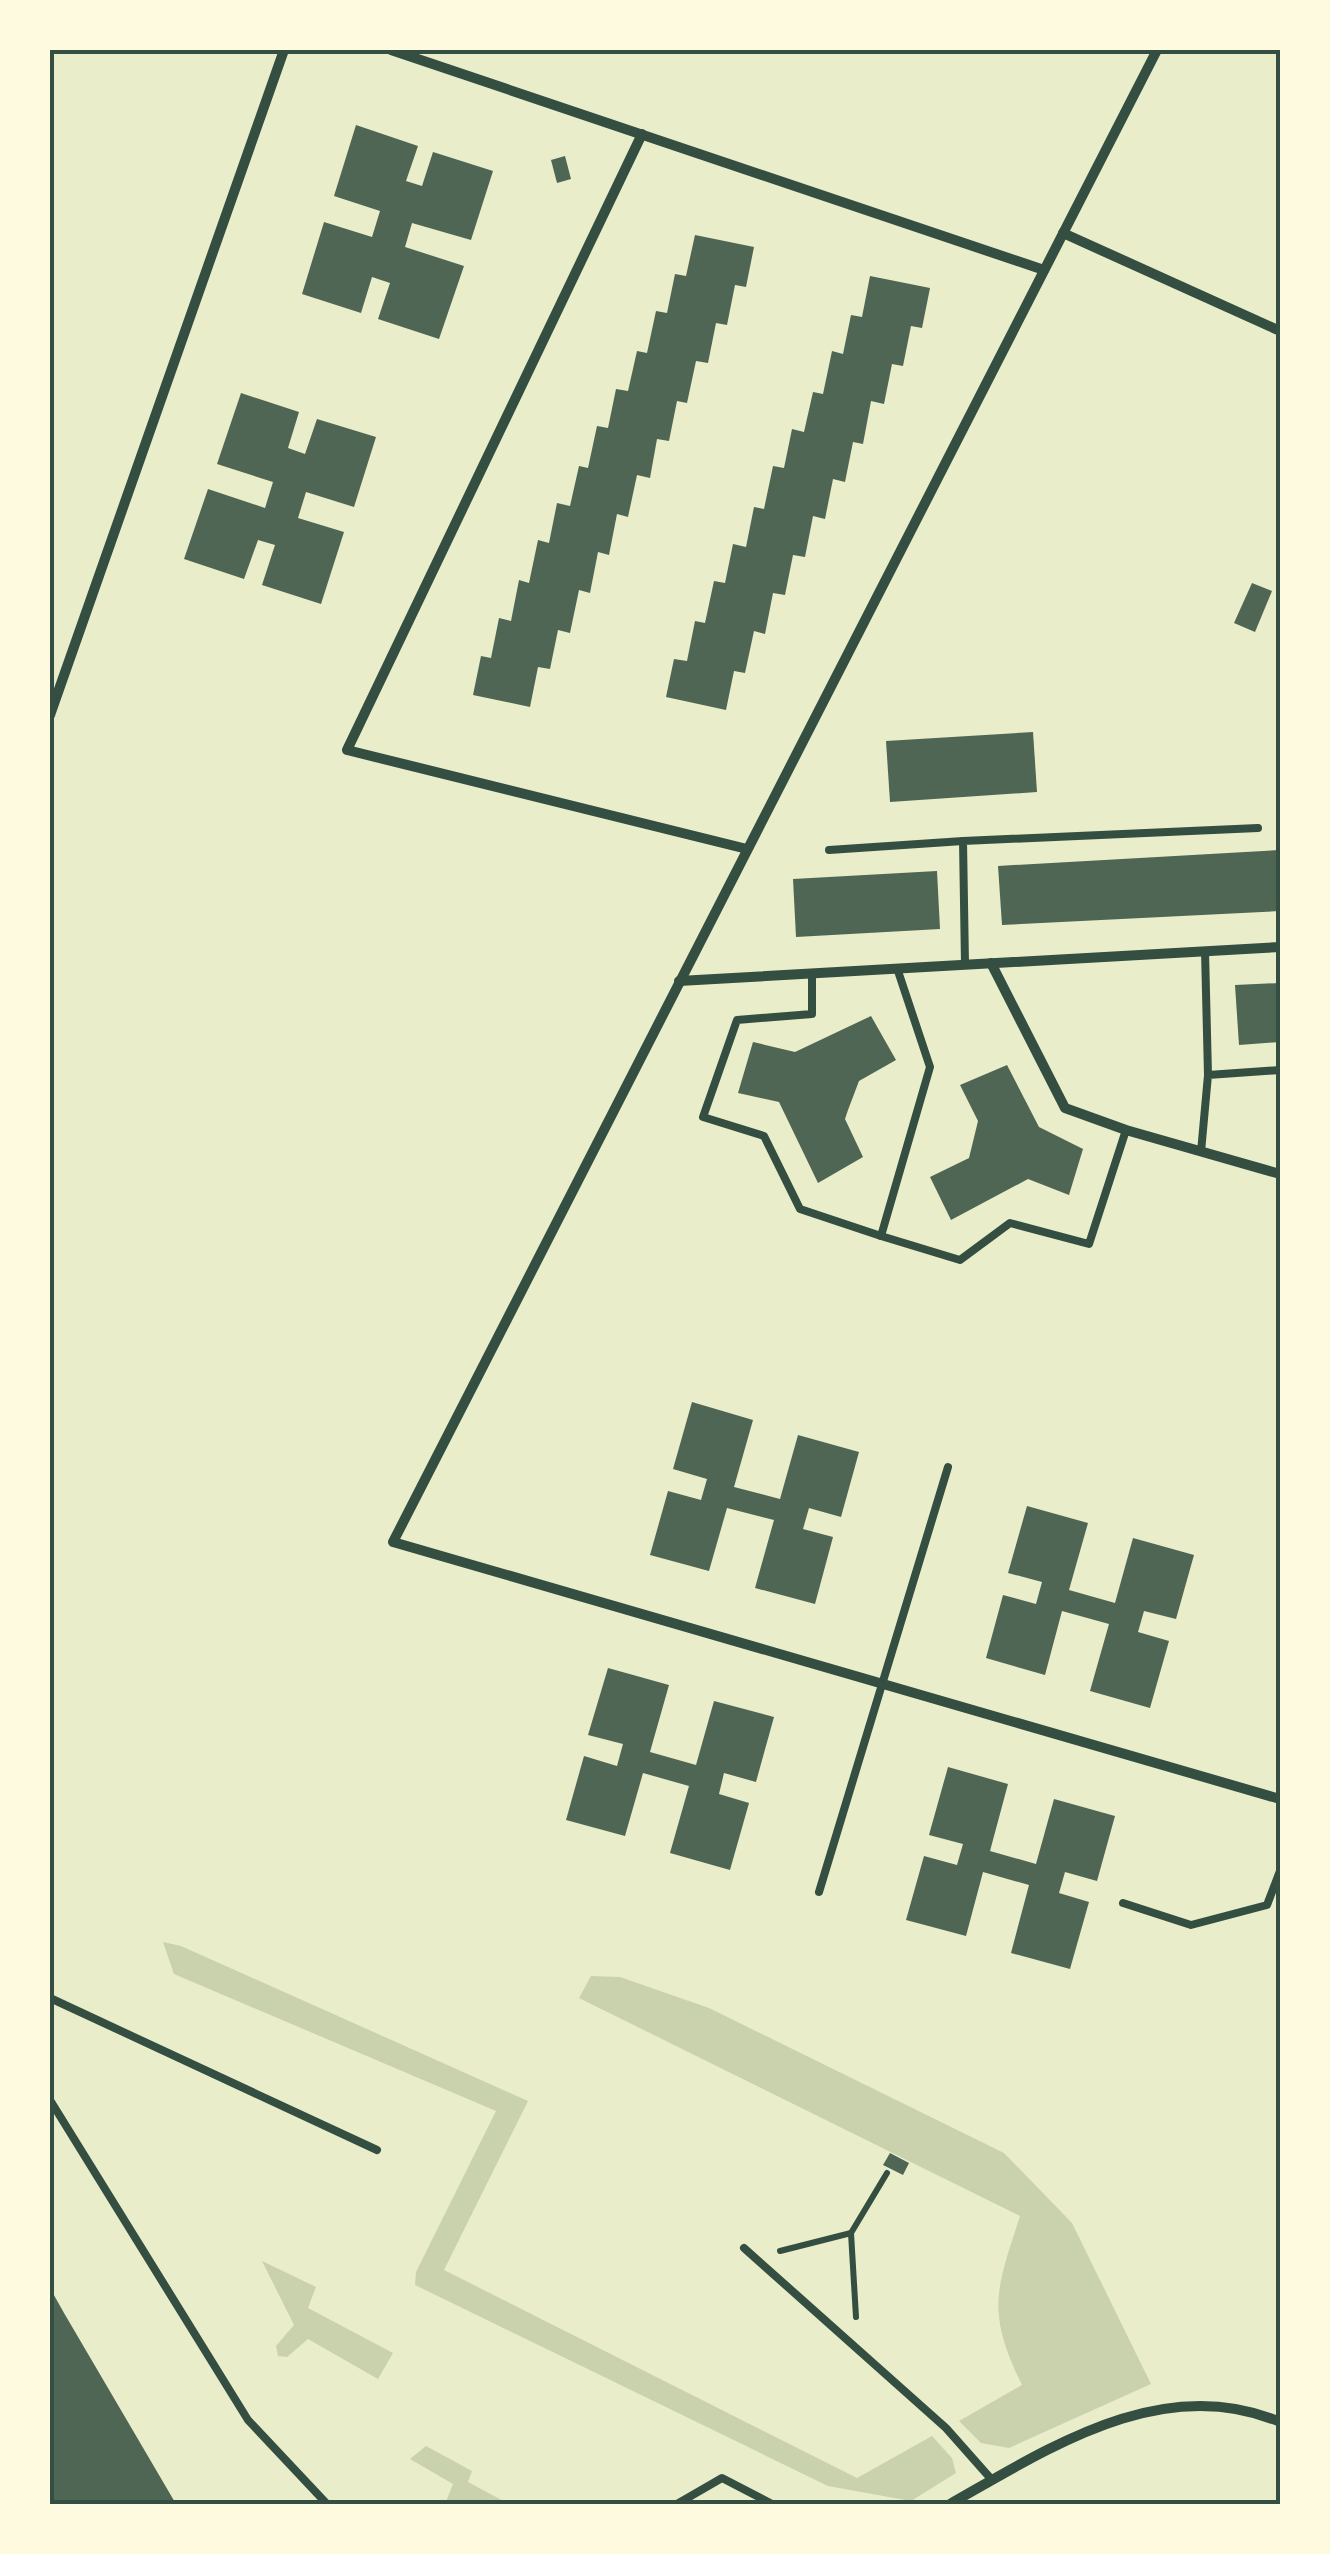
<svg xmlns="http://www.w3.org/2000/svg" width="1330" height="2554" viewBox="0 0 1330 2554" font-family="'Asap Condensed',sans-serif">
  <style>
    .green { fill: #cad2ad }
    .building { fill: #4f6655 }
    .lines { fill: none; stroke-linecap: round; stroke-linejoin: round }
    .path { stroke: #344e41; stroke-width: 6 }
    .service { stroke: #344e41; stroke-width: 8 }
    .minor { stroke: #344e41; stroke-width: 10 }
    .neatline { fill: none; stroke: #344e41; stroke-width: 4 }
  </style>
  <rect width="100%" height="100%" fill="#e9edc9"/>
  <!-- green -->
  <g class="green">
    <path d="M163,1942L181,1946L528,2101L444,2270L857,2478L932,2436L952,2458L956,2473L911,2501L828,2486L415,2285L416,2272L496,2111L174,1974Z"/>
    <path d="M591,1976L620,1977L709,2008L1004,2153L1072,2223L1151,2384L1009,2448L981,2443L959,2421L1022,2385C986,2311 996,2290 1020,2216L579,1998Z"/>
    <path d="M262,2261L316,2287L308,2308L393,2353L378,2379L308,2339L287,2357L278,2356L276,2346L294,2325Z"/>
    <path d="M426,2446L472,2471L468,2482L509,2504H445L453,2484L410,2459Z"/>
  </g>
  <!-- building -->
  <g class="building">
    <path d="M356,125L418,146L406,181L422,186L433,152L493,171L471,240L412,223L405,247L464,266L439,339L378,319L390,283L372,277L361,313L302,294L324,222L372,237L380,211L334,196Z"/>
    <path d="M565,156L571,179L557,183L551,160Z"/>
    <path d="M695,235L754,247L746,287L735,285L727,325L716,323L708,363L696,361L687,403L677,401L669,441L657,439L650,478L637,475L628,517L617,514L609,555L598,552L590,593L579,590L570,633L558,630L550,669L538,667L530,707L473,695L481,656L491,658L499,618L511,621L519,580L529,583L538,540L549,543L557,503L570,506L579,466L588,468L597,426L608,428L616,389L628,391L637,351L647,353L656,311L667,313L675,274L686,276Z"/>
    <path d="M870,276L930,288L922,328L911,326L903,366L892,364L884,404L871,401L863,444L853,442L845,482L833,479L825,519L813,516L805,557L793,555L785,595L773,593L765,634L754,631L745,673L734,671L726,710L666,697L674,659L687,661L695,621L705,623L714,581L725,583L733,544L746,547L754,507L764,509L773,466L784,468L792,429L804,432L813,392L823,394L832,351L843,354L851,315L862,317Z"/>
    <path d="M241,393L299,412L288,448L305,454L317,419L376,437L354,507L306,492L298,518L344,532L321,604L262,585L275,545L258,540L244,579L184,559L208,489L265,508L273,482L217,464Z"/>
    <path d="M1252,583L1272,591L1255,632L1234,623Z"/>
    <path d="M1033,732L1037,792L890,802L886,741Z"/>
    <path d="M1280,850V911L1002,925L998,866Z"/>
    <path d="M937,871L940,929L796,937L793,879Z"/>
    <path d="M1280,983V1042L1239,1045L1235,985Z"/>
    <path d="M871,1016L896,1060L859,1081L848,1110L845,1119L863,1157L818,1183L779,1102L738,1093L753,1042L795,1052Z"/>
    <path d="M1007,1065L1039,1127L1083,1149L1069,1195L1028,1179L951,1220L930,1177L969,1158L978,1121L960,1085Z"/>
    <path d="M692,1402L753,1420L734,1487L780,1499L798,1435L859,1452L841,1517L809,1508L803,1529L833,1537L815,1604L755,1588L774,1520L727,1508L709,1571L650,1555L668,1491L701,1500L707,1479L673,1469Z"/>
    <path d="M1027,1506L1088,1523L1069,1590L1115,1603L1133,1538L1194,1555L1176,1619L1144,1611L1138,1632L1169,1641L1150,1708L1090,1691L1109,1624L1062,1611L1045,1675L986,1658L1003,1595L1036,1604L1042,1582L1008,1573Z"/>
    <path d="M608,1668L669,1685L650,1752L696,1765L714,1701L774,1717L756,1782L724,1773L719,1794L749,1803L730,1870L670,1853L689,1786L643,1773L625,1836L566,1820L584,1756L617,1766L623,1744L588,1735Z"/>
    <path d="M948,1767L1008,1784L990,1851L1036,1864L1054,1799L1115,1816L1097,1881L1065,1872L1059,1893L1089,1902L1070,1969L1011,1953L1029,1885L983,1872L966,1936L906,1920L924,1856L957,1865L963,1844L929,1835Z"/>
    <path d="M890,2153L909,2163L903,2175L883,2165Z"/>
    <path d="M50,2288L64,2313L176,2504H50Z"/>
  </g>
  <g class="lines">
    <!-- path -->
    <g class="path">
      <path d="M780,2251L851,2233"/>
      <path d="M856,2317L851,2233L887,2173"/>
    </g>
    <!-- service -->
    <g class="service">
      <path d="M829,850L963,841"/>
      <path d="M1205,951L1208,1075"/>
      <path d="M965,964L963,841L1258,828"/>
      <path d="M897,968L930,1067L881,1236L960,1260L1010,1223L1089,1244L1126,1130"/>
      <path d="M812,973V1014L737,1020L703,1117L764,1136L800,1209L881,1236"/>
      <path d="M1201,1152L1208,1075L1280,1070"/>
      <path d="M819,1892L948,1467"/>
      <path d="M1123,1903L1191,1925L1267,1905L1280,1871"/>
      <path d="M50,1998L377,2150"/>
      <path d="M50,2100L248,2420L327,2504"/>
      <path d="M744,2248L946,2428L992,2480"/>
      <path d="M677,2504L722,2478L772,2504"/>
    </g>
    <!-- minor -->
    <g class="minor">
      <path d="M391,50L1044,270"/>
      <path d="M1157,50L393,1542L1280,1799"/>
      <path d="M642,134L347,750L747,849"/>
      <path d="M1063,233L1280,331"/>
      <path d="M50,715L284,50"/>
      <path d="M991,963L1065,1108L1126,1130L1280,1174"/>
      <path d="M679,981L1280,947"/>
      <path d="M950,2504C1049,2448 1163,2372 1280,2422"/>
    </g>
  </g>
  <!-- border -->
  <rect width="1330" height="2554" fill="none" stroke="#fefae0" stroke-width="105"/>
  <rect x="52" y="52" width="1226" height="2450" class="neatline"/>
</svg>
